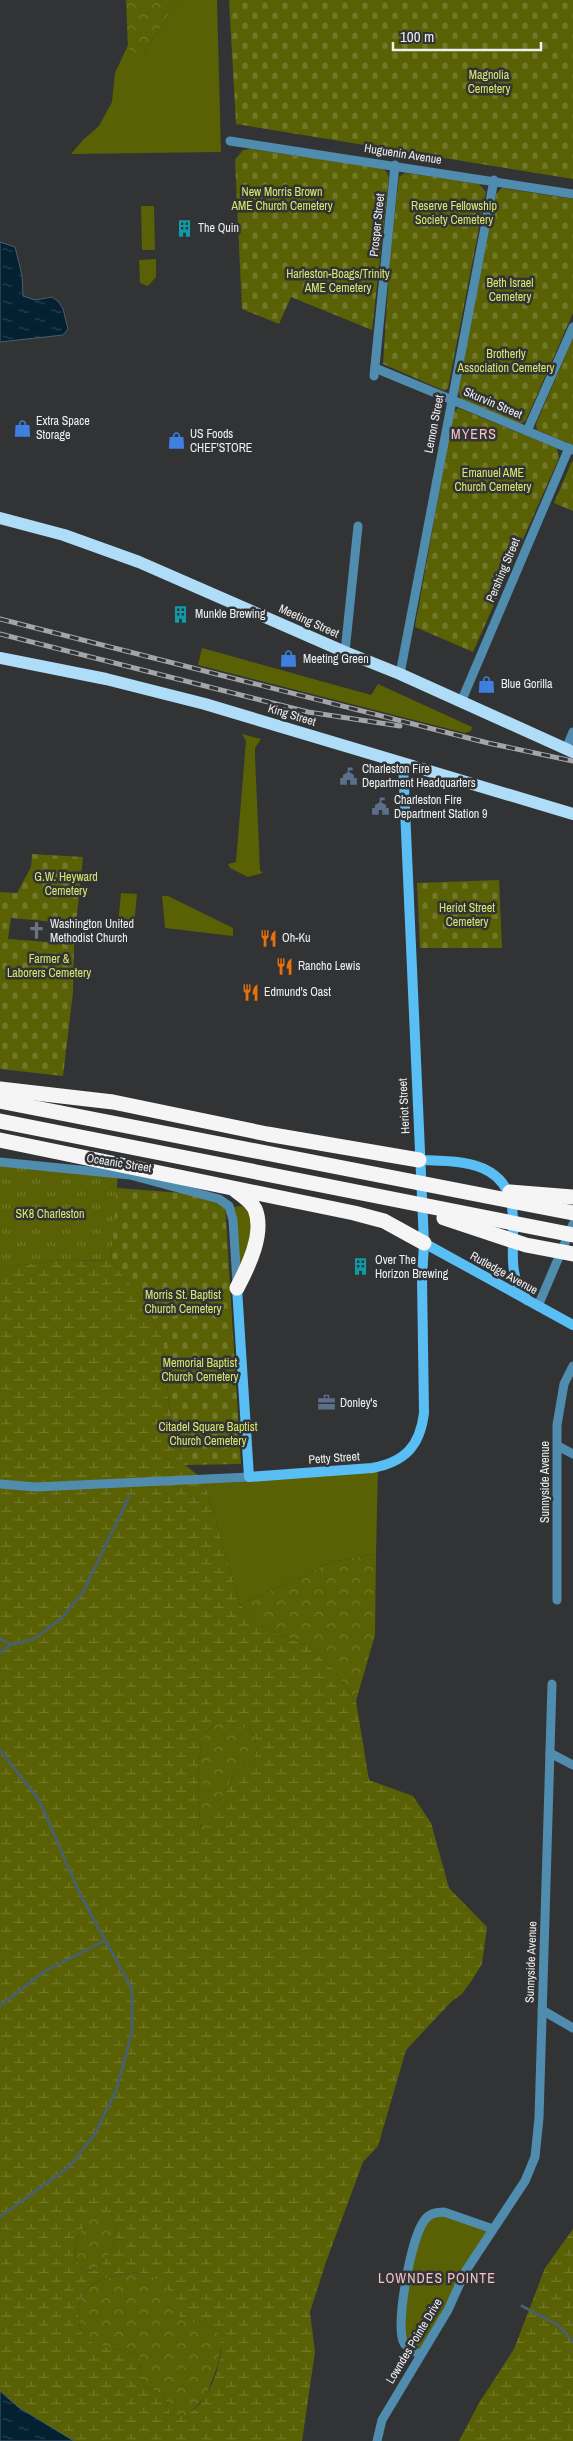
<svg xmlns="http://www.w3.org/2000/svg" width="573" height="2441" viewBox="0 0 573 2441" font-family="'Archivo Narrow',sans-serif">
  <style>
    .grass { fill: #596104 }
    .forest { fill: url(#forest-crowns) }
    .wetland { fill: url(#wetland-marsh); fill-rule: evenodd }
    .cemetery { fill: url(#cemetery-stones) }
    .park { fill: url(#park-tufts) }
    .water { fill: url(#water-ripples); stroke: #4a5f6c }
    .lines { fill: none; stroke-linecap: round; stroke-linejoin: round }
    .stream { stroke: #4a5f6c; stroke-width: 3 }
    .street { stroke: #508cad; stroke-width: 9 }
    .secondary { stroke: #58bef3; stroke-width: 10 }
    .primary { stroke: #afddf8; stroke-width: 12 }
    .highway { stroke: #f5f5f5; stroke-width: 15 }
    .rail-casing { stroke: #a4a5a7; stroke-width: 5 }
    .rail { stroke: #323335; stroke-width: 3; stroke-dasharray: 9; stroke-linecap: butt }
    .labels { text-anchor: middle; stroke-width: 5; stroke-linejoin: round; paint-order: stroke }
    .park-label { font-size: 12px; fill: #d8e86d; stroke: #323335 }
    .street-label { font-size: 12px; fill: #eff0f2; stroke: #323335 }
    .poi-label { font-size: 12px; fill: #eff0f2; stroke: #323335; text-anchor: start }
    .neighbourhood-label { font-size: 14px; letter-spacing: 1px; fill: #f5c2ca; stroke: #323335 }
  </style>
  <defs>
    <pattern id="forest-crowns" width="20" height="18" patternUnits="userSpaceOnUse" patternTransform="scale(1.25)"><rect width="20" height="18" fill="#596104"/><path d="M2 6a3 3 0 1 1 6 0M12 15a3 3 0 1 1 6 0" fill="none" stroke="#717829"/></pattern>
    <pattern id="wetland-marsh" width="20" height="14" patternUnits="userSpaceOnUse" patternTransform="scale(1.25)"><rect width="20" height="14" fill="#596104"/><path d="M1 5h8M5 5V1M11 12h8M15 12V8" fill="none" stroke="#717829"/></pattern>
    <pattern id="cemetery-stones" width="16" height="16" patternUnits="userSpaceOnUse" patternTransform="scale(1.25)"><rect width="16" height="16" fill="#596104"/><path d="M2 7V4a2 2 0 0 1 4 0v3zM10 15v-3a2 2 0 0 1 4 0v3z" fill="#717829"/></pattern>
    <pattern id="park-tufts" width="24" height="20" patternUnits="userSpaceOnUse" patternTransform="scale(1.25)"><rect width="24" height="20" fill="#596104"/><path d="M3 7l-1-3M5 7V3M7 7l1-3M15 17l-1-3M17 17v-4M19 17l1-3" fill="none" stroke="#717829"/></pattern>
    <pattern id="water-ripples" width="26" height="14" patternUnits="userSpaceOnUse" patternTransform="scale(1.25)"><rect width="26" height="14" fill="#042132"/><path d="M2 4q2-2 4 0t4 0M15 11q2-2 4 0t4 0" fill="none" stroke="#294250"/></pattern>
  </defs>
  <rect width="100%" height="100%" fill="#323335"/>
  <!-- grass -->
  <g class="grass">
    <path d="M178,0H217L221,152L71,154L83,140L99,126L112,102L115,73L128,45L144,53Z"/>
    <path d="M141,206H154L155,250H142Z"/>
    <path d="M156,259V277L148,286L140,283L139,260Z"/>
    <path d="M202,648L371,695L378,684L472,727L471,731L465,733L198,665Z"/>
    <path d="M242,734L261,739L255,748V756L260,870L263,873L248,877L230,868L228,864L236,862L246,741Z"/>
    <path d="M121,893L137,894L134,925L118,924Z"/>
    <path d="M162,896H168L233,928V936L165,928Z"/>
    <path d="M242,1206L254,1214L246,1256L239,1268L234,1207Z"/>
    <path d="M378,1467L376,1554L331,1562L240,1605L204,1480Z"/>
    <path d="M436,2212L493,2229L420,2355L406,2346L404,2286L423,2221Z"/>
  </g>
  <!-- forest -->
  <g class="forest">
    <path d="M126,0H178L144,53L134,54L128,48Z"/>
    <path d="M376,1554L375,1635L356,1701L333,1669L309,1647L259,1625L240,1605L331,1562Z"/>
    <path d="M215,1724H233L251,1730C256,1739 259,1751 253,1760C249,1766 239,1768 235,1774C222,1790 220,1821 206,1833L201,1829C198,1805 195,1758 205,1735C207,1731 212,1727 215,1724Z"/>
    <path d="M96,2212H111C121,2239 114,2253 93,2271L83,2270C66,2250 80,2228 96,2212Z"/>
    <path d="M138,2272L156,2277L167,2286L173,2297L203,2325L215,2328L222,2340L218,2365L206,2396L187,2416L176,2418L170,2414C166,2396 163,2392 145,2387L140,2377L141,2358C124,2345 104,2352 87,2340C80,2335 80,2328 79,2320C74,2281 108,2276 138,2272Z"/>
  </g>
  <!-- wetland -->
  <g class="wetland">
    <path d="M62,1260L111,1261L137,1292L163,1339L169,1405L185,1465L204,1480L240,1605L259,1625L309,1647L333,1669L356,1701L369,1780L413,1796L431,1823L449,1888L487,1927L482,1964L472,1980L462,1994L452,2001L406,2050L378,2146L363,2162L326,2262L310,2312L315,2352L302,2441H74L18,2407L0,2391V1270L6,1267ZM215,1724H233L251,1730C256,1739 259,1751 253,1760C249,1766 239,1768 235,1774C222,1790 219,1822 205,1832L201,1829C198,1805 195,1758 205,1735C207,1731 212,1727 215,1724ZM111,2212C121,2239 114,2253 93,2271L83,2270C66,2250 80,2228 96,2213ZM138,2272C163,2279 172,2286 174,2313L188,2321L215,2328C217,2332 221,2338 221,2342C222,2369 205,2413 177,2418L170,2414C166,2396 163,2392 145,2387L140,2377L141,2358C124,2345 104,2352 88,2340C80,2335 80,2328 79,2320C74,2281 107,2276 138,2272Z"/>
    <path d="M573,2229V2441H459L479,2403L514,2349L545,2268Z"/>
  </g>
  <!-- cemetery -->
  <g class="cemetery">
    <path d="M229,0H573V179L236,124Z"/>
    <path d="M251,149L381,168L386,171L389,178L372,330L291,297L279,324L242,309L235,160L243,150Z"/>
    <path d="M405,173L478,183L486,192L448,388L445,391L383,364L390,257L399,177Z"/>
    <path d="M502,188L573,199V313L526,420L521,424L461,399L458,391L496,194Z"/>
    <path d="M573,338V445L537,430L536,424Z"/>
    <path d="M458,408L557,448L559,458L473,652L415,627L453,413Z"/>
    <path d="M572,461L573,462V511L554,503Z"/>
    <path d="M32,854L83,857L76,924L11,918L8,939L74,944L73,992L63,1076L0,1069V892L17,893L31,867Z"/>
    <path d="M499,880L502,948H420L417,883Z"/>
    <path d="M116,1188L183,1193L225,1204L241,1464L185,1465L169,1405L163,1339L137,1292L111,1261Z"/>
  </g>
  <!-- park -->
  <path class="park" d="M0,1162L118,1174L111,1261L62,1260L6,1267L0,1270Z"/>
  <!-- water -->
  <g class="water">
    <path d="M0,242L15,247L22,275L23,296L35,300L52,297L59,302L63,309L68,329L63,335L0,342Z"/>
    <path d="M0,2391L18,2407L74,2441H0Z"/>
  </g>
  <g class="lines">
    <!-- stream -->
    <g class="stream">
      <path d="M0,1638L10,1645"/>
      <path d="M0,1653L10,1645L34,1639L62,1618L83,1592L129,1497"/>
      <path d="M0,1750L39,1800L79,1892L132,1989V2032L116,2091L94,2135L70,2166L0,2217"/>
      <path d="M0,2006L45,1971L106,1940"/>
      <path d="M522,2306L558,2325L573,2341"/>
    </g>
    <!-- street -->
    <g class="street">
      <path d="M230,141L573,194"/>
      <path d="M375,368L573,450"/>
      <path d="M374,376L395,165"/>
      <path d="M527,431L573,327"/>
      <path d="M345,652L358,526"/>
      <path d="M400,674L494,180"/>
      <path d="M461,702L569,448"/>
      <path d="M566,749L573,732"/>
      <path d="M0,1162L130,1175L219,1199L229,1206L233,1220L237,1283"/>
      <path d="M538,1306L573,1224"/>
      <path d="M558,1446L573,1454"/>
      <path d="M0,1484L36,1487L249,1477"/>
      <path d="M557,1600V1425L564,1384L573,1366"/>
      <path d="M550,1753L573,1765"/>
      <path d="M542,2010L573,2028"/>
      <path d="M420,2355C415,2351 405,2348 403,2341C396,2320 411,2239 424,2221C428,2214 436,2212 444,2212L493,2229"/>
      <path d="M377,2441L382,2420L448,2310L465,2272L525,2181L535,2157L539,2118L552,1684"/>
    </g>
    <!-- secondary -->
    <g class="secondary">
      <path d="M419,1160C441,1161 471,1160 490,1172C529,1196 504,1248 517,1283C520,1289 524,1295 527,1300"/>
      <path d="M424,1243L573,1325"/>
      <path d="M237,1288L249,1477L372,1468C405,1462 420,1446 424,1413L422,1279L424,1243L403,763"/>
    </g>
    <!-- primary -->
    <g class="primary">
      <path d="M0,518L64,535L139,562L345,652L400,674L573,752"/>
      <path d="M0,658L106,679L205,704L573,814"/>
    </g>
    <!-- highway -->
    <g class="highway">
      <path d="M0,1089L113,1102L267,1134L419,1160"/>
      <path d="M0,1101L573,1213"/>
      <path d="M0,1121L573,1235"/>
      <path d="M0,1140L354,1213L384,1221L424,1243"/>
      <path d="M235,1190C242,1195 251,1201 255,1209C265,1233 248,1267 237,1288"/>
      <path d="M510,1192L573,1197"/>
      <path d="M444,1218L526,1245L573,1254"/>
    </g>
    <defs>
      <g id="rail">
        <path d="M0,619L488,743L573,761"/>
        <path d="M0,634L308,712L400,726"/>
      </g>
    </defs>
    <!-- rail casing -->
    <use href="#rail" class="rail-casing"/>
    <!-- rail -->
    <use href="#rail" class="rail"/>
  </g>
  <!-- icons -->
  <defs>
    <symbol id="building-bare" viewBox="-9 -9 18 18"><path d="M-4-6H4V6H1V3H-1V6H-4ZM-2.5-4.3h1.7v1.8h-1.7ZM.8-4.3h1.7v1.8H.8ZM-2.5-1h1.7V.8h-1.7ZM.8-1h1.7V.8H.8Z" fill="#0f9aa8" stroke="#323335" stroke-width="2.5" paint-order="stroke"/></symbol>
    <symbol id="shop-bare" viewBox="-9 -9 18 18"><path d="M-5-2.5h2.3a2.7 3.5 0 0 1 5.4 0H5L5.5 6h-11ZM-1.5-2.5h3a1.5 2.3 0 0 0-3 0Z" fill="#3f7fe0" stroke="#323335" stroke-width="2.5" paint-order="stroke"/></symbol>
    <symbol id="civic-bare" viewBox="-9 -9 18 18"><path d="M-.6-6.5H3V-4.5H.6V-3L4-1V1h2V6H-6V1h2V-1L-.6-3ZM-1.2 2.5V6h2.4V2.5Z" fill="#5c6f8a" stroke="#323335" stroke-width="2.5" paint-order="stroke"/></symbol>
    <symbol id="church-bare" viewBox="-9 -9 18 18"><path d="M-1.2-6h2.4v3.5h3.3v2.4h-3.3V6h-2.4V-.1h-3.3v-2.4h3.3Z" fill="#6b7280" stroke="#323335" stroke-width="2.5" paint-order="stroke"/></symbol>
    <symbol id="restaurant-bare" viewBox="-9 -9 18 18"><path d="M-5-6h1v4h1v-4h1v4h1v-4h1v5L-1.5 .5V6h-2V.5L-5-1ZM5-6V6H3V1.5H1.5Q1.5-4 5-6Z" fill="#e8710a" stroke="#323335" stroke-width="2.5" paint-order="stroke"/></symbol>
    <symbol id="office-bare" viewBox="-9 -9 18 18"><path d="M-6-3h4V-5.5h4V-3h4V5H-6ZM-1-4.5V-3h2v-1.5ZM-6 0V1H6V0Z" fill="#5c6f8a" stroke="#323335" stroke-width="2.5" paint-order="stroke"/></symbol>
  </defs>
  <g fill-rule="evenodd">
    <use href="#building-bare" x="172" y="216" width="25" height="25"/>
    <use href="#shop-bare" x="10" y="416" width="25" height="25"/>
    <use href="#shop-bare" x="164" y="428" width="25" height="25"/>
    <use href="#building-bare" x="168" y="602" width="25" height="25"/>
    <use href="#shop-bare" x="276" y="646" width="25" height="25"/>
    <use href="#shop-bare" x="474" y="672" width="25" height="25"/>
    <use href="#civic-bare" x="336" y="764" width="25" height="25"/>
    <use href="#civic-bare" x="368" y="794" width="25" height="25"/>
    <use href="#church-bare" x="24" y="918" width="25" height="25"/>
    <use href="#restaurant-bare" x="256" y="926" width="25" height="25"/>
    <use href="#restaurant-bare" x="272" y="954" width="25" height="25"/>
    <use href="#restaurant-bare" x="238" y="980" width="25" height="25"/>
    <use href="#building-bare" x="348" y="1254" width="25" height="25"/>
    <use href="#office-bare" x="314" y="1390" width="25" height="25"/>
  </g>
  <g class="labels">
    <!-- park labels -->
    <g class="park-label">
      <text x="489" y="79">Magnolia<tspan x="489" dy="14">Cemetery</tspan></text>
      <text x="282" y="196">New Morris Brown<tspan x="282" dy="14">AME Church Cemetery</tspan></text>
      <text x="454" y="210">Reserve Fellowship<tspan x="454" dy="14">Society Cemetery</tspan></text>
      <text x="338" y="278">Harleston-Boags/Trinity<tspan x="338" dy="14">AME Cemetery</tspan></text>
      <text x="510" y="287">Beth Israel<tspan x="510" dy="14">Cemetery</tspan></text>
      <text x="506" y="358">Brotherly<tspan x="506" dy="14">Association Cemetery</tspan></text>
      <text x="493" y="477">Emanuel AME<tspan x="493" dy="14">Church Cemetery</tspan></text>
      <text x="66" y="881">G.W. Heyward<tspan x="66" dy="14">Cemetery</tspan></text>
      <text x="467" y="912">Heriot Street<tspan x="467" dy="14">Cemetery</tspan></text>
      <text x="49" y="963">Farmer &amp;<tspan x="49" dy="14">Laborers Cemetery</tspan></text>
      <text x="50" y="1218">SK8 Charleston</text>
      <text x="183" y="1299">Morris St. Baptist<tspan x="183" dy="14">Church Cemetery</tspan></text>
      <text x="200" y="1367">Memorial Baptist<tspan x="200" dy="14">Church Cemetery</tspan></text>
      <text x="208" y="1431">Citadel Square Baptist<tspan x="208" dy="14">Church Cemetery</tspan></text>
    </g>
    <!-- street labels -->
    <g class="street-label">
      <text transform="translate(403 154) rotate(9)" y="4">Huguenin Avenue</text>
      <text transform="translate(377 225) rotate(-84)" y="4">Prosper Street</text>
      <text transform="translate(493 403) rotate(23)" y="4">Skurvin Street</text>
      <text transform="translate(434 424) rotate(-79)" y="4">Lemon Street</text>
      <text transform="translate(503 570) rotate(-67)" y="4">Pershing Street</text>
      <text transform="translate(309 621) rotate(24)" y="4">Meeting Street</text>
      <text transform="translate(292 715) rotate(17)" y="4">King Street</text>
      <text transform="translate(404 1106) rotate(-93)" y="4">Heriot Street</text>
      <text transform="translate(119 1163) rotate(9)" y="4">Oceanic Street</text>
      <text transform="translate(504 1273) rotate(29)" y="4">Rutledge Avenue</text>
      <text transform="translate(334 1458) rotate(-4)" y="4">Petty Street</text>
      <text transform="translate(545 1482) rotate(-90)" y="4">Sunnyside Avenue</text>
      <text transform="translate(531 1962) rotate(-88)" y="4">Sunnyside Avenue</text>
      <text transform="translate(414 2341) rotate(-59)" y="4">Lowndes Pointe Drive</text>
    </g>
    <!-- poi labels -->
    <g class="poi-label">
      <text x="198" y="232">The Quin</text>
      <text x="36" y="425">Extra Space<tspan x="36" dy="14">Storage</tspan></text>
      <text x="190" y="438">US Foods<tspan x="190" dy="14">CHEF'STORE</tspan></text>
      <text x="195" y="618">Munkle Brewing</text>
      <text x="303" y="663">Meeting Green</text>
      <text x="501" y="688">Blue Gorilla</text>
      <text x="362" y="773">Charleston Fire<tspan x="362" dy="14">Department Headquarters</tspan></text>
      <text x="394" y="804">Charleston Fire<tspan x="394" dy="14">Department Station 9</tspan></text>
      <text x="50" y="928">Washington United<tspan x="50" dy="14">Methodist Church</tspan></text>
      <text x="282" y="942">Oh-Ku</text>
      <text x="298" y="970">Rancho Lewis</text>
      <text x="264" y="996">Edmund's Oast</text>
      <text x="375" y="1264">Over The<tspan x="375" dy="14">Horizon Brewing</tspan></text>
      <text x="340" y="1407">Donley's</text>
    </g>
    <!-- neighbourhood labels -->
    <g class="neighbourhood-label">
      <text x="474" y="439">MYERS</text>
      <text x="437" y="2283">LOWNDES POINTE</text>
    </g>
  </g>
  <!-- scale -->
  <path d="M393 42v8h148v-8" fill="none" stroke="#eff0f2" stroke-width="2.5"/>
  <text x="400" y="42" font-size="15" fill="#eff0f2" stroke="#323335" stroke-width="4" paint-order="stroke">100 m</text>
</svg>
